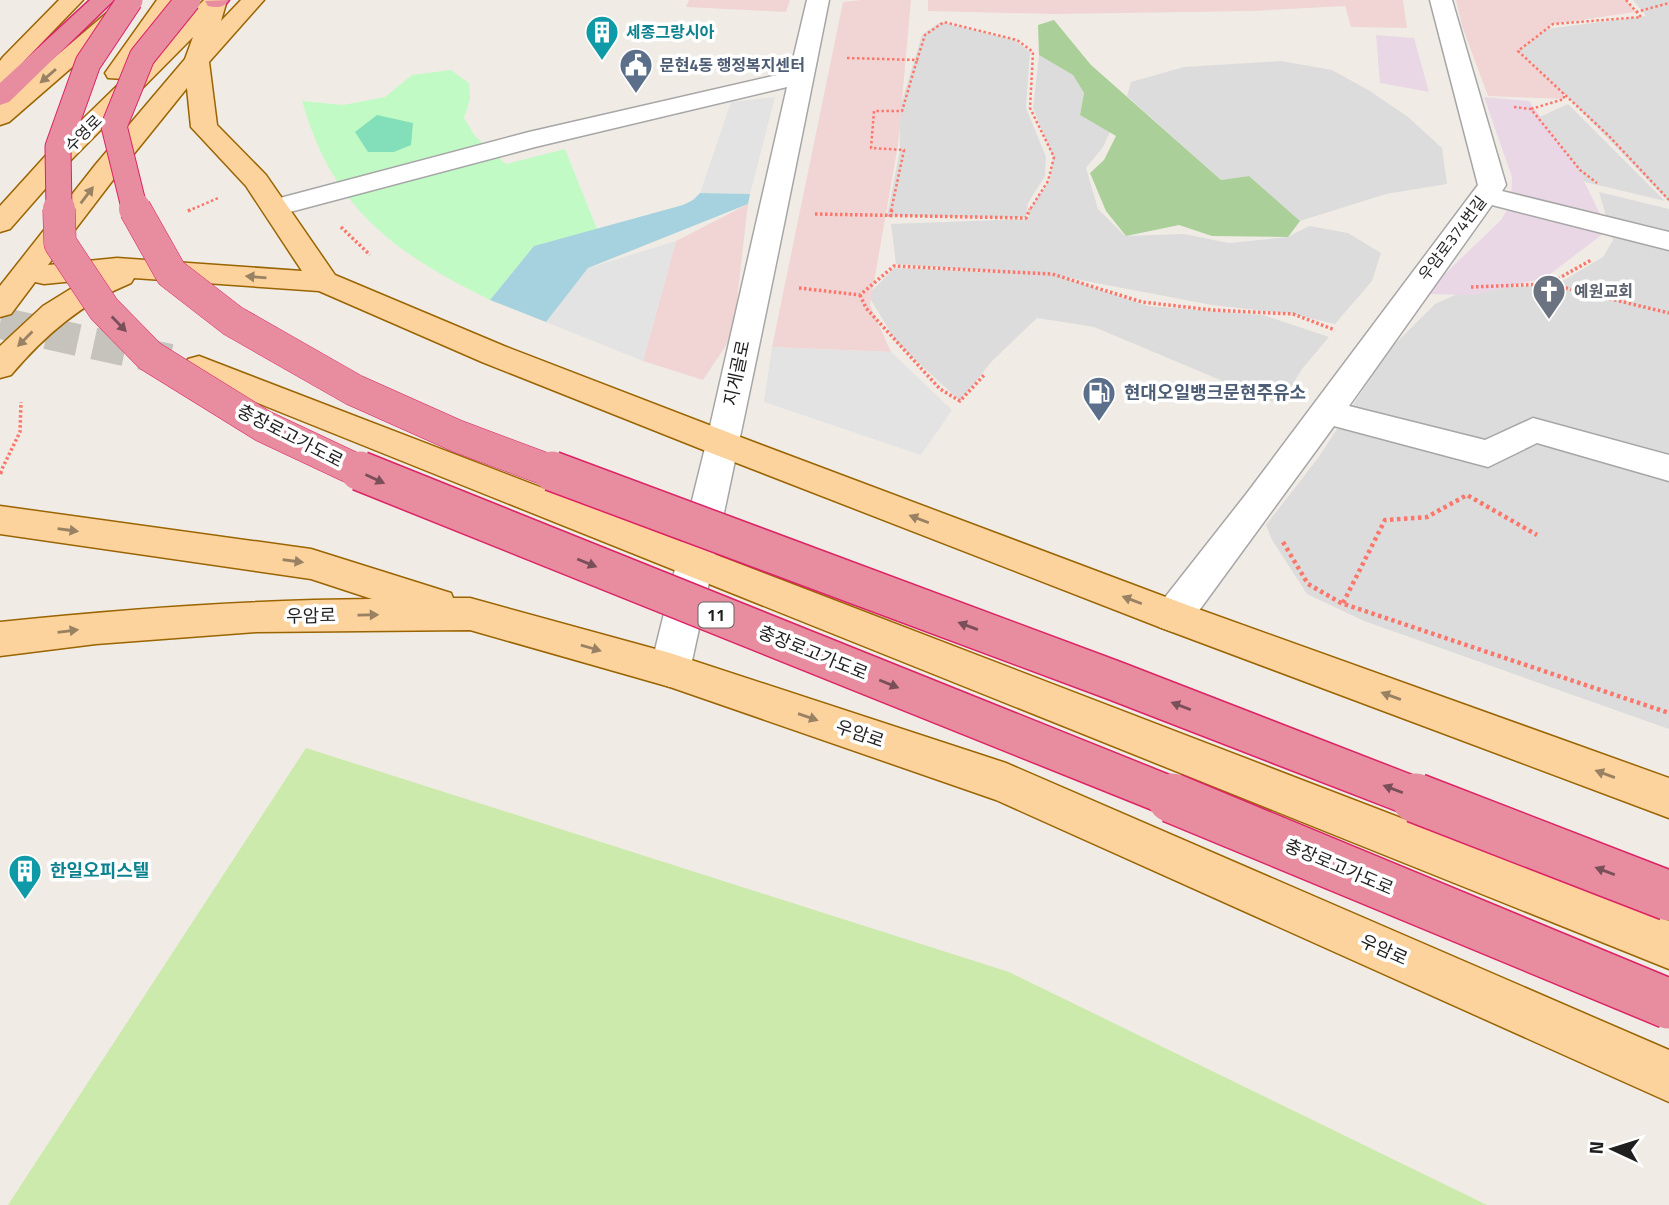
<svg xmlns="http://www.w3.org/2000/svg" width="1669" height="1205" viewBox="0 0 1669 1205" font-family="'Titillium Web','Noto Sans KR',sans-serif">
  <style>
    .residential { fill: #dddcdc }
    .commercial { fill: #f1d5d4 }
    .industrial { fill: #e9d7e6 }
    .grass { fill: #cbeaab }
    .forest { fill: #aacf99 }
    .park { fill: #c2fac5 }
    .pitch { fill: #82dfba }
    .parking { fill: #e3e3e3 }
    .water { fill: #a5d2de }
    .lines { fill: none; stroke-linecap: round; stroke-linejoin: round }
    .major-tunnel { stroke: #c6c3bd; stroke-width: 32; stroke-dasharray: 32 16; stroke-linecap: butt }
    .minor-casing { stroke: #a6a6a6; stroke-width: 3 }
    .major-casing { stroke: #9a6400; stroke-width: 3 }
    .highway-casing { stroke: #dc2366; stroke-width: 3 }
    .path-far2 { stroke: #fb776b; stroke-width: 2.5; stroke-dasharray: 2.5 2.5; stroke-linecap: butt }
    .path-far1 { stroke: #fb776b; stroke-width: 3.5; stroke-dasharray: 2.5 2.5; stroke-linecap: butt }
    .path { stroke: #fb776b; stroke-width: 4.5; stroke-dasharray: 3.5 3.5; stroke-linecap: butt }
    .minor { fill: #fff; fill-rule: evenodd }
    .major { fill: #fcd29d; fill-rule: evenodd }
    .highway { fill: #e88c9f; fill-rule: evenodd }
    .highway-bridge-far3-casing { stroke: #dc2366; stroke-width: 27; stroke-linecap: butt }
    .highway-bridge-far2-casing { stroke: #dc2366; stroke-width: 33; stroke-linecap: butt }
    .highway-bridge-far1-casing { stroke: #dc2366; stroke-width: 42; stroke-linecap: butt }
    .highway-bridge-casing { stroke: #dc2366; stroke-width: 52; stroke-linecap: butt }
    .highway-bridge-far3 { stroke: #e88c9f; stroke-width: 25 }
    .highway-bridge-far2 { stroke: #e88c9f; stroke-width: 32 }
    .highway-bridge-far1 { stroke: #e88c9f; stroke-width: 39 }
    .highway-bridge { stroke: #e88c9f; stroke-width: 49 }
    .oneway { fill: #998164 }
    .oneway2 { fill: #795059 }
    .labels { text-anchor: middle; stroke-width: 7; stroke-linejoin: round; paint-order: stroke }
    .far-culture-label { font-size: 16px; font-weight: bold; fill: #0d838f; stroke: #fff; text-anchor: start }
    .far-service-label { font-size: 16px; font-weight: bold; fill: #4e5e75; stroke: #fff; text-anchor: start }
    .far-street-label { font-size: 16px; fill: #1f1f1f; stroke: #fff }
    .far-worship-label { font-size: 16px; font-weight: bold; fill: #5b616d; stroke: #fff; text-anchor: start }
    .shield { fill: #fff; stroke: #626262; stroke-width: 2 }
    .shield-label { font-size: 16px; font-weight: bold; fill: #1f1f1f }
    .street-label { font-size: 18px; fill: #1f1f1f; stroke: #fff }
    .service-label { font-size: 18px; font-weight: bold; fill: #4e5e75; stroke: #fff; text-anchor: start }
    .culture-label { font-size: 18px; font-weight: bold; fill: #0d838f; stroke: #fff; text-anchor: start }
  </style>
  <rect width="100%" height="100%" fill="#f0ece5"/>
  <!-- residential -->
  <g class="residential">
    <path d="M1633,0H1669V202L1564,93L1518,51L1547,29L1646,16Z"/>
    <path d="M940,22L1014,40L1030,52L1026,108L1046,157L1045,176L1028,203L1026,218L887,216L900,150L899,111L922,35Z"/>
    <path d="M1039,55L1073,75L1084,93L1080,115L1110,132L1103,147L1086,168L1098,209L1125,236L1184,234L1229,243L1288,237L1309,226L1348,233L1381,253L1372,281L1335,324L1292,314L1212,305L1059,276L1148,306L1263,315L1329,337L1302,369L1280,405L1094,327L1037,318L992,361L960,401L897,343L868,295L894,268L1015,273L896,264L891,224L1028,219L1033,204L1050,180L1053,157L1033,108Z"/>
    <path d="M1281,61L1332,70L1370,91L1408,117L1442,148L1447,184L1386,194L1300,221L1249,176L1221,180L1127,96L1131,82L1184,67Z"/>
    <path d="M1568,104L1665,201L1585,182L1535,119Z"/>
    <path d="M1599,192L1669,209V729L1364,621L1307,594L1272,540L1266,525L1318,458L1389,350L1435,304L1473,287L1554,286L1603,257L1613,240Z"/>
  </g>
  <!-- commercial -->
  <g class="commercial">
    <path d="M689,0H790L786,12L686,7Z"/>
    <path d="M861,0H911L898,145L870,305L891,352L772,347L843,2Z"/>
    <path d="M928,0H1403L1407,28L1351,27L1345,6L1253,11L1055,14L928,11Z"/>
    <path d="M1456,0H1626L1636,12L1553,24L1519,51L1564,93V99L1488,96L1462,26Z"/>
    <path d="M748,204L733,335L703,380L643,361L676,241Z"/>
  </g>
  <!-- industrial -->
  <g class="industrial">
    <path d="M1376,35L1414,38L1429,92L1380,83Z"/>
    <path d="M1484,97L1529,101L1576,165L1608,230L1545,278L1475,295L1424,294L1501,220L1511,203L1512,177Z"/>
  </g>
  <!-- grass -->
  <path class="grass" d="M306,748L1009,972L1487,1205H8Z"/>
  <!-- forest -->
  <path class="forest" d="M1054,20L1091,65L1221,180L1249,176L1300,221L1288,237L1212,236L1179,225L1126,236L1106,211L1090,173L1104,160L1116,136L1080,115L1084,93L1073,75L1039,55L1038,25Z"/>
  <!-- park -->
  <path class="park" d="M451,70L469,83L470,99L464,118L475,136L506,164L565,149L597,229L534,246L490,300C393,252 333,209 302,101L343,105L385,97L412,75Z"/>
  <!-- pitch -->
  <path class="pitch" d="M377,115L413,123L411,145L394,152H368L355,132Z"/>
  <!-- parking -->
  <g class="parking">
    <path d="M775,97L750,194L700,193L731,102Z"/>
    <path d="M676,241L643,361L546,322L588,268Z"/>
    <path d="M772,347L891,352L952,410L921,455L764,402Z"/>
  </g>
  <!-- water -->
  <path class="water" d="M700,193L750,194L748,204L588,268L546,322L490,300L534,246L683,205L693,200Z"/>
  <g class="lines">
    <!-- major-tunnel -->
    <path class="major-tunnel" d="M0,323L170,360"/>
    <defs>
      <g id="minor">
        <path d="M807,0H829C785,222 739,447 690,670L684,682L670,687L656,682L650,670L706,444L787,87L535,147L275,216L265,214L261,208L265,202L529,132L790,72Z"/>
        <path d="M1430,0H1452L1506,185L1502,191L1669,232V250L1492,205L1349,406L1485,440L1533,418L1669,455V481L1537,443L1488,467L1334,426L1187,627L1173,632L1159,627L1154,616L1159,605L1247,493L1478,185Z"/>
      </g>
      <g id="major">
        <path d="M59,0H83L24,61L9,85L0,87V61L3,57Z"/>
        <path d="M157,0H179L129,74L204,0H227L221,21L241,0H264L209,62L217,125L266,175L335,275L504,346L735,435L1187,605L1669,778V818L1159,627L711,453L482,362L319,291L134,278L131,283C82,303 45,335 11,375L0,378V346L43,306L85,280L44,284L35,282L11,314L0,317V286L96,164L185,59L193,37L67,164L10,229L0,232V206L49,152L124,79L108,78L105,73ZM187,88L191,127L246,186L302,271L117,258L48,265L116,176Z"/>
        <path d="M124,3L132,5L135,10L132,15L9,122L0,125V104L116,5Z"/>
        <path d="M199,356L1669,921V969L188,375L183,367L188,359Z"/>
        <path d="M0,506L311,549L451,593L453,598H470L670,653L1006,763L1669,1050V1102L996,800L670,687L470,630L257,632L96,644L0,656V622C124,609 248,600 372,599L311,579L0,534Z"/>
      </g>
      <g id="highway">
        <path d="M90,0H114L9,102L0,105V83Z"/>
        <path d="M229,0C224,8 217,8 208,6L205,1Z"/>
      </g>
    </defs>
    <!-- minor casing -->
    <use href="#minor" class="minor-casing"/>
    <!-- major casing -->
    <use href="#major" class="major-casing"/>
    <!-- highway casing -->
    <use href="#highway" class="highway-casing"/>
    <!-- path-far2 -->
    <g class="path-far2">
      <path d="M1626,0L1641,17L1553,24L1518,51L1608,135L1669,200"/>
      <path d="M1636,12L1669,3"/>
      <path d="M847,58L917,60L925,35L944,22L1017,40L1033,52L1030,108L1054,157L1048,181L1029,211"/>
      <path d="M1514,107L1531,109L1580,170L1597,183"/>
      <path d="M1531,109L1564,99V93"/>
      <path d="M188,211L218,198"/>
      <path d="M891,211L904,150L871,148L874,111H902L917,60"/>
    </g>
    <!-- path-far1 -->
    <g class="path-far1">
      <path d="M188,211L192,209"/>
      <path d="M815,214L1026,218L1030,209"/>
      <path d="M890,217L892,209"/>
      <path d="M341,227L370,255"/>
      <path d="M1549,284L1591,260"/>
      <path d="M1471,287L1549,284L1669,313"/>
      <path d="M799,288L860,295L894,266L1052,274L1142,302L1212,310L1293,314L1335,330"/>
      <path d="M860,295L866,308L940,389L960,401L985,374"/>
      <path d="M0,473L20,432L21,402"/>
    </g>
    <!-- path -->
    <g class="path">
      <path d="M0,474L1,471"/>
      <path d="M1283,542L1308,584L1341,603L1669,713"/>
      <path d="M1343,603L1385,520L1427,517L1467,495L1537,535"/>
    </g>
    <!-- minor -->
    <use href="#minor" class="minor"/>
    <!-- major -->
    <use href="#major" class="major"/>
    <!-- highway -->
    <use href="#highway" class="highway"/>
    <defs>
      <g id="highway-bridge-far3">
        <path d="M59,211L58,147L88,63L130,0"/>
        <path d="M135,211L114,126L142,57L188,0"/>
      </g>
      <g id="highway-bridge-far2">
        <path d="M59,209L60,243L104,309L150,356L263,426L363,473"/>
        <path d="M135,209L171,273L233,321L354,390L457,436L556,473"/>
      </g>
      <g id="highway-bridge-far1">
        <path d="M360,471L1177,799"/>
        <path d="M552,471L1113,680L1420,799"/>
      </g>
      <g id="highway-bridge">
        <path d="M1172,798L1669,1004"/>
        <path d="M1416,798L1669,896"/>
      </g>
    </defs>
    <!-- highway-bridge-far3 casing -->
    <use href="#highway-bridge-far3" class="highway-bridge-far3-casing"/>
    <!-- highway-bridge-far2 casing -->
    <use href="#highway-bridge-far2" class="highway-bridge-far2-casing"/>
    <!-- highway-bridge-far1 casing -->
    <use href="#highway-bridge-far1" class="highway-bridge-far1-casing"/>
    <!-- highway-bridge casing -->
    <use href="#highway-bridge" class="highway-bridge-casing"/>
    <!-- highway-bridge-far3 -->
    <use href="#highway-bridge-far3" class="highway-bridge-far3"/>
    <!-- highway-bridge-far2 -->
    <use href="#highway-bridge-far2" class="highway-bridge-far2"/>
    <!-- highway-bridge-far1 -->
    <use href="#highway-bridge-far1" class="highway-bridge-far1"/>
    <!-- highway-bridge -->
    <use href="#highway-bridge" class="highway-bridge"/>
  </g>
  <!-- one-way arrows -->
  <defs><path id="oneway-solid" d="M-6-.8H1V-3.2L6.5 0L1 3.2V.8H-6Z" transform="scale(1.75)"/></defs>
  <g class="oneway">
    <use href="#oneway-solid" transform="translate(48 76) rotate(139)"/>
    <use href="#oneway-solid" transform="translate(87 195) rotate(-53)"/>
    <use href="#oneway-solid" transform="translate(256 277) rotate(-175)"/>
    <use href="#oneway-solid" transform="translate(25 339) rotate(135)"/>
    <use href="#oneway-solid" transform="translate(919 519) rotate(-159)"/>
    <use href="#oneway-solid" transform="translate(68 530) rotate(8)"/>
    <use href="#oneway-solid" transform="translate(293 561) rotate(8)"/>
    <use href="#oneway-solid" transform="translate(1132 600) rotate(-159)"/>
    <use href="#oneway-solid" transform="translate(368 615) rotate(-1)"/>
    <use href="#oneway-solid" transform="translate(68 631) rotate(-7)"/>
    <use href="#oneway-solid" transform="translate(591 648) rotate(16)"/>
    <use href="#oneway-solid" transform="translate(1391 696) rotate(-160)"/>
    <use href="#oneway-solid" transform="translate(808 717) rotate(19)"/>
    <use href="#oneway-solid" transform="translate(1605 774) rotate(-160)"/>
  </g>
  <g class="oneway2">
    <use href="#oneway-solid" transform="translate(119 324) rotate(46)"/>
    <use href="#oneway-solid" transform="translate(375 479) rotate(25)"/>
    <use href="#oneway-solid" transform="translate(587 563) rotate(22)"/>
    <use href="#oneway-solid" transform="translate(968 626) rotate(-160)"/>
    <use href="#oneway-solid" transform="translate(889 684) rotate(22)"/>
    <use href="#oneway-solid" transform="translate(1181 706) rotate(-159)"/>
    <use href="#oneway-solid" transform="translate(1393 789) rotate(-159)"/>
    <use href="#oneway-solid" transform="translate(1605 871) rotate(-159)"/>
  </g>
  <!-- icons -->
  <defs>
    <symbol id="building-pin" viewBox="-11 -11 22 30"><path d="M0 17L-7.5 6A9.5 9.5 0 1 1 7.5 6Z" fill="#0f9aa8" stroke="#fff"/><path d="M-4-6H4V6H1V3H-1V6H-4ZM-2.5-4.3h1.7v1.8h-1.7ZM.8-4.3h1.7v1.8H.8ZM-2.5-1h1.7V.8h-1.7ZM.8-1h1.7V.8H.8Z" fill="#fff"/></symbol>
    <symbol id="civic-pin" viewBox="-11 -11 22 30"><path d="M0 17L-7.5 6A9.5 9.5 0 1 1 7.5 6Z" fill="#5c6f8a" stroke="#fff"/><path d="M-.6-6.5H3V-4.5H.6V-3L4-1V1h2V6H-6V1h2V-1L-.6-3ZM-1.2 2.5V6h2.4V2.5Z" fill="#fff"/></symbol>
    <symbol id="church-pin" viewBox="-11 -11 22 30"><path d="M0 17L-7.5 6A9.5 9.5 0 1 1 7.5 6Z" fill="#6b7280" stroke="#fff"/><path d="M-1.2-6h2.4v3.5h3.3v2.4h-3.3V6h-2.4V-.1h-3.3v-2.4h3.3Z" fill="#fff"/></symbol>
    <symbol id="fuel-pin" viewBox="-11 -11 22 30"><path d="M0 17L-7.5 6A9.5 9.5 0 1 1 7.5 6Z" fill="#5c6f8a" stroke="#fff"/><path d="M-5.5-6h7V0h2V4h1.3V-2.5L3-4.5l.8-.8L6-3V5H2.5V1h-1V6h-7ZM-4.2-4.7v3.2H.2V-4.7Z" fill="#fff"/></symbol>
  </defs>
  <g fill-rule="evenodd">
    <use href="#building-pin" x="583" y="13" width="38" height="52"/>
    <use href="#civic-pin" x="617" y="46" width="38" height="52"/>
    <use href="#church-pin" x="1530" y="272" width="38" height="52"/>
    <use href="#fuel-pin" x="1080" y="374" width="38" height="52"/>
    <use href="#building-pin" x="6" y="852" width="38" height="52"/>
  </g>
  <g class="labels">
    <!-- far-culture labels -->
    <g class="far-culture-label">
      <text x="626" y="38">세종그랑시아</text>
    </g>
    <!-- far-service labels -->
    <g class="far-service-label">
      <text x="660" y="71">문현4동 행정복지센터</text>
    </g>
    <!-- far-street labels -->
    <g class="far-street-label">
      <text transform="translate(83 133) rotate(-45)" y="6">수영로</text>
      <text transform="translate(1452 238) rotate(-53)" y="6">우암로374번길</text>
    </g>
    <!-- far-worship labels -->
    <g class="far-worship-label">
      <text x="1574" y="297">예원교회</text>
    </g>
    <!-- shield labels -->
    <rect class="shield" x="698.5" y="602.5" width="35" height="25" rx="5"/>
    <g class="shield-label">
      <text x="716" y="621">11</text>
    </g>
    <!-- street labels -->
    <g class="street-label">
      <text transform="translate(737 373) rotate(-78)" y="6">지게골로</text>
      <text transform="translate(290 436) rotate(27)" y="6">충장로고가도로</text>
      <text transform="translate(311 616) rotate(-1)" y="6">우암로</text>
      <text transform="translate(813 653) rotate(22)" y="6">충장로고가도로</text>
      <text transform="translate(860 734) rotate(19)" y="6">우암로</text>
      <text transform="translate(1339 867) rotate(23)" y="6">충장로고가도로</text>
      <text transform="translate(1384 950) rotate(24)" y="6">우암로</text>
    </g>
    <!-- service labels -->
    <g class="service-label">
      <text x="1124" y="399">현대오일뱅크문현주유소</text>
    </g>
    <!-- culture labels -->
    <g class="culture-label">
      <text x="50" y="877">한일오피스텔</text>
    </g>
  </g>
  <!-- north arrow -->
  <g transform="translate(1613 1149) rotate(274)" stroke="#ffffff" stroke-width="5" paint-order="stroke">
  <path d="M0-5L12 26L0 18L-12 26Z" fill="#1f1f1f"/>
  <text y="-10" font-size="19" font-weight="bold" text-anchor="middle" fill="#1f1f1f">N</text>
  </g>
</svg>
